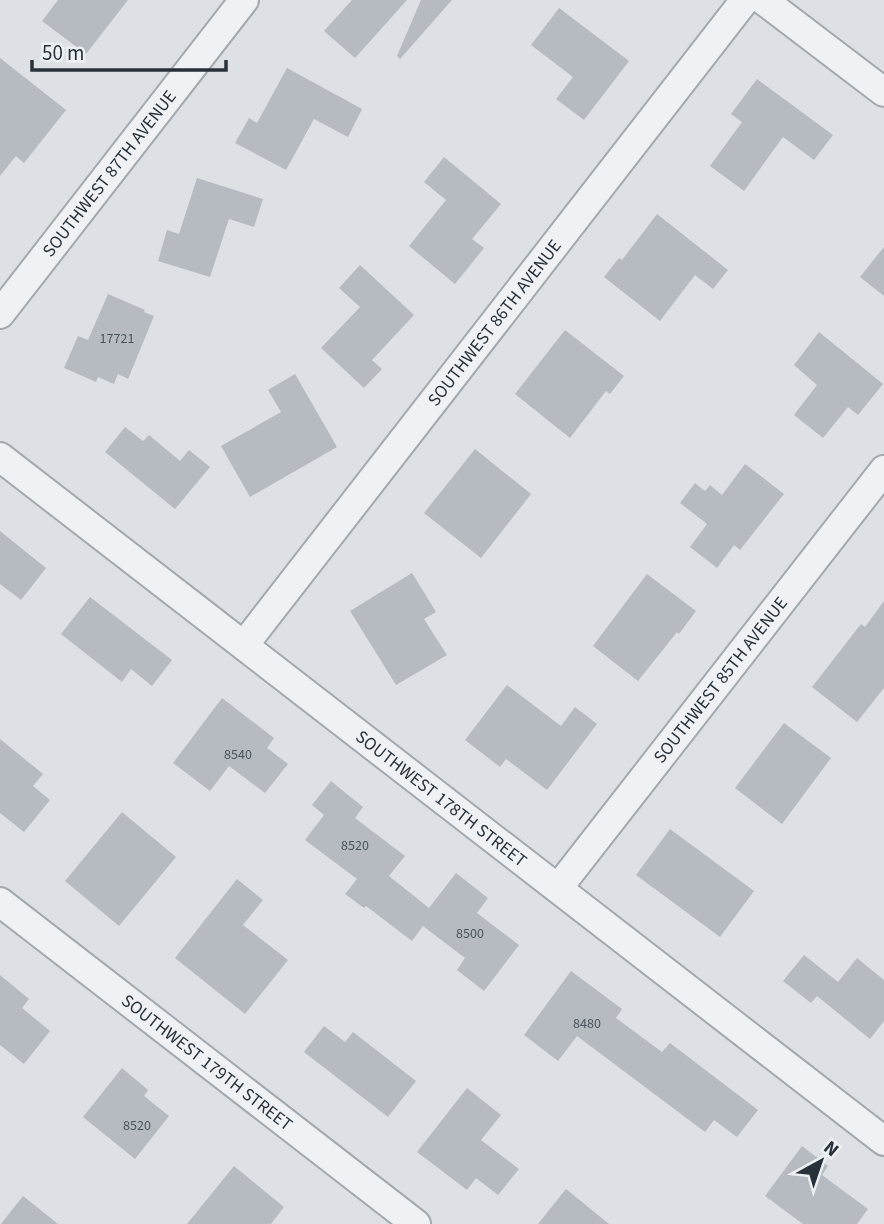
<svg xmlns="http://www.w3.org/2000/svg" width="884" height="1224" viewBox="0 0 884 1224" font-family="'Source Sans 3',sans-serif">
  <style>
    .building { fill: #b5bbc1 }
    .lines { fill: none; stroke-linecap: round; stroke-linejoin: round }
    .minor-casing { stroke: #a3a9ae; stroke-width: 32 }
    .minor { stroke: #eff1f4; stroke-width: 28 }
    .labels { text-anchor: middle; stroke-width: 5; stroke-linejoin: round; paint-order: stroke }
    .number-label { font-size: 14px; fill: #4b545c }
    .street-label { font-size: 18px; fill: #28313a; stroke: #ecf0f3 }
  </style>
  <rect width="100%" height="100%" fill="#dde1e5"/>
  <!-- building -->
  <g class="building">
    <path d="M58,0H128L86,54L42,21Z"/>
    <path d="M352,0H407L355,58L324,31Z"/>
    <path d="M421,0H452L400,59L397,56Z"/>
    <path d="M559,8L629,61L584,120L556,99L573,77L531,45Z"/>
    <path d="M0,58L66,110L24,163L16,156L0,176Z"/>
    <path d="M287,68L362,109L348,137L314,119L286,170L235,143L249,118L257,123Z"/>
    <path d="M757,79L833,135L814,160L783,137L744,191L710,166L742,122L731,114Z"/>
    <path d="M444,157L501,204L472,239L484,248L455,284L409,246L446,200L424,182Z"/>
    <path d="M197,178L263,199L254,227L229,219L210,277L158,261L167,230L179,234Z"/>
    <path d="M657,214L728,270L713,289L695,275L660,321L604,277L619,258L622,260Z"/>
    <path d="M884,247V296L860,277Z"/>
    <path d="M360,265L414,315L372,360L382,369L364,388L321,348L360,307L339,288Z"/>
    <path d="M108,294L145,310L144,312L154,316L128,379L118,374L114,384L98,377L96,382L64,368L78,336L88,340Z"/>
    <path d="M565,330L624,376L610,394L606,391L570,438L515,394Z"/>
    <path d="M819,332L883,384L858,415L848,407L823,438L794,415L817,385L794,365Z"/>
    <path d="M295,374L337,447L250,497L221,446L281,412L268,390Z"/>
    <path d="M125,427L143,441L149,435L180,461L189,450L210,467L175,509L105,452Z"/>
    <path d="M475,449L531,494L481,558L424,513Z"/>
    <path d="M745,464L784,494L740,550L734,545L717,568L690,547L707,524L680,503L695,483L705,491L710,485L722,495Z"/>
    <path d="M0,531L46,568L21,600L0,584Z"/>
    <path d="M412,573L436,612L424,619L447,655L396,685L350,611Z"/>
    <path d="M647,574L696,611L679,634L677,632L638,681L593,646Z"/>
    <path d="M90,597L172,660L152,686L131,669L122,682L61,634Z"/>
    <path d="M884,601V688L857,722L812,687L861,624L865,627Z"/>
    <path d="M507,685L561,726L575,707L597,724L547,790L506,759L500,767L465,740Z"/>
    <path d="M222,698L274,738L267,748L288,764L265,793L229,766L210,791L173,763Z"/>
    <path d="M784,723L831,758L782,824L735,788Z"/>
    <path d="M0,739L43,774L33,786L50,800L24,832L0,813Z"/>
    <path d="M331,781L363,807L355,818L405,856L389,876L429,908L456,873L488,898L477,913L519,945L484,991L457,970L465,958L423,926L412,941L366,906L364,908L345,894L357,879L305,840L324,815L312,805Z"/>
    <path d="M122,812L176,857L119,926L65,881Z"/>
    <path d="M670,829L754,891L720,937L636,875Z"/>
    <path d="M237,879L263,900L243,925L288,960L245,1014L175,958Z"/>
    <path d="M804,955L838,982L857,958L884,980V1021L870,1039L817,996L811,1003L783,981Z"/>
    <path d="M571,971L622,1009L616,1018L662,1052L670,1043L758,1110L737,1137L714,1120L705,1132L577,1036L558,1061L524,1035Z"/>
    <path d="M0,975L29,999L22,1008L50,1031L24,1064L0,1045Z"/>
    <path d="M324,1026L345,1042L353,1032L416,1081L388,1117L304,1052Z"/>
    <path d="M122,1068L148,1090L144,1096L169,1116L135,1159L83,1117Z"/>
    <path d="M467,1088L501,1115L481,1140L519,1169L498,1195L476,1178L467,1190L417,1152Z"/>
    <path d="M802,1146L828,1166L822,1175L868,1209L857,1224H803L765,1196Z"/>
    <path d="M234,1166L284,1207L271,1224H187Z"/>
    <path d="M566,1189L609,1224H538Z"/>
    <path d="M23,1196L58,1224H1Z"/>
  </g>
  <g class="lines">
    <defs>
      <g id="minor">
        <path d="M763,0L884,92"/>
        <path id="s1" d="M0,314L244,0"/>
        <path id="s2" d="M0,457L884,1141"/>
        <path id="s3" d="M244,645L745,0"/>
        <path id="s4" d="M558,888L884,470"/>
        <path id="s5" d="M0,902L416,1224"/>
      </g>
    </defs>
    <!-- minor casing -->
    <use href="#minor" class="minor-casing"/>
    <!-- minor -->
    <use href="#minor" class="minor"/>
  </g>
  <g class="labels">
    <!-- number labels -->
    <g class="number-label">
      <text x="117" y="343">17721</text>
      <text x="238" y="759">8540</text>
      <text x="355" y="850">8520</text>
      <text x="470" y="938">8500</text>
      <text x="587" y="1028">8480</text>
      <text x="137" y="1130">8520</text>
    </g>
    <!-- street labels -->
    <g class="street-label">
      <text dy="6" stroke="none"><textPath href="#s1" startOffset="178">SOUTHWEST 87TH AVENUE</textPath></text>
      <text dy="6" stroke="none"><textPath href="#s3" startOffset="408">SOUTHWEST 86TH AVENUE</textPath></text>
      <text dy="6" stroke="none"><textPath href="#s4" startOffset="264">SOUTHWEST 85TH AVENUE</textPath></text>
      <text dy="6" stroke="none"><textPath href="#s2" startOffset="558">SOUTHWEST 178TH STREET</textPath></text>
      <text dy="6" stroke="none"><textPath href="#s5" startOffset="262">SOUTHWEST 179TH STREET</textPath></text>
    </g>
  </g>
  <!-- north arrow -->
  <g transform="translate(821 1161) rotate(40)" stroke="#ecf0f3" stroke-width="5" paint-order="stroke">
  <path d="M0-5L12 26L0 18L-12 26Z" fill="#28313a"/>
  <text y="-10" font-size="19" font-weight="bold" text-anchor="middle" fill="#28313a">N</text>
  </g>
  <!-- scale -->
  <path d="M32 60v10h194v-10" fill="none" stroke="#28313a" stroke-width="3.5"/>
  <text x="42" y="60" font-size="21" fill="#28313a" stroke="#ecf0f3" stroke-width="5" paint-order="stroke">50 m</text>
</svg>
